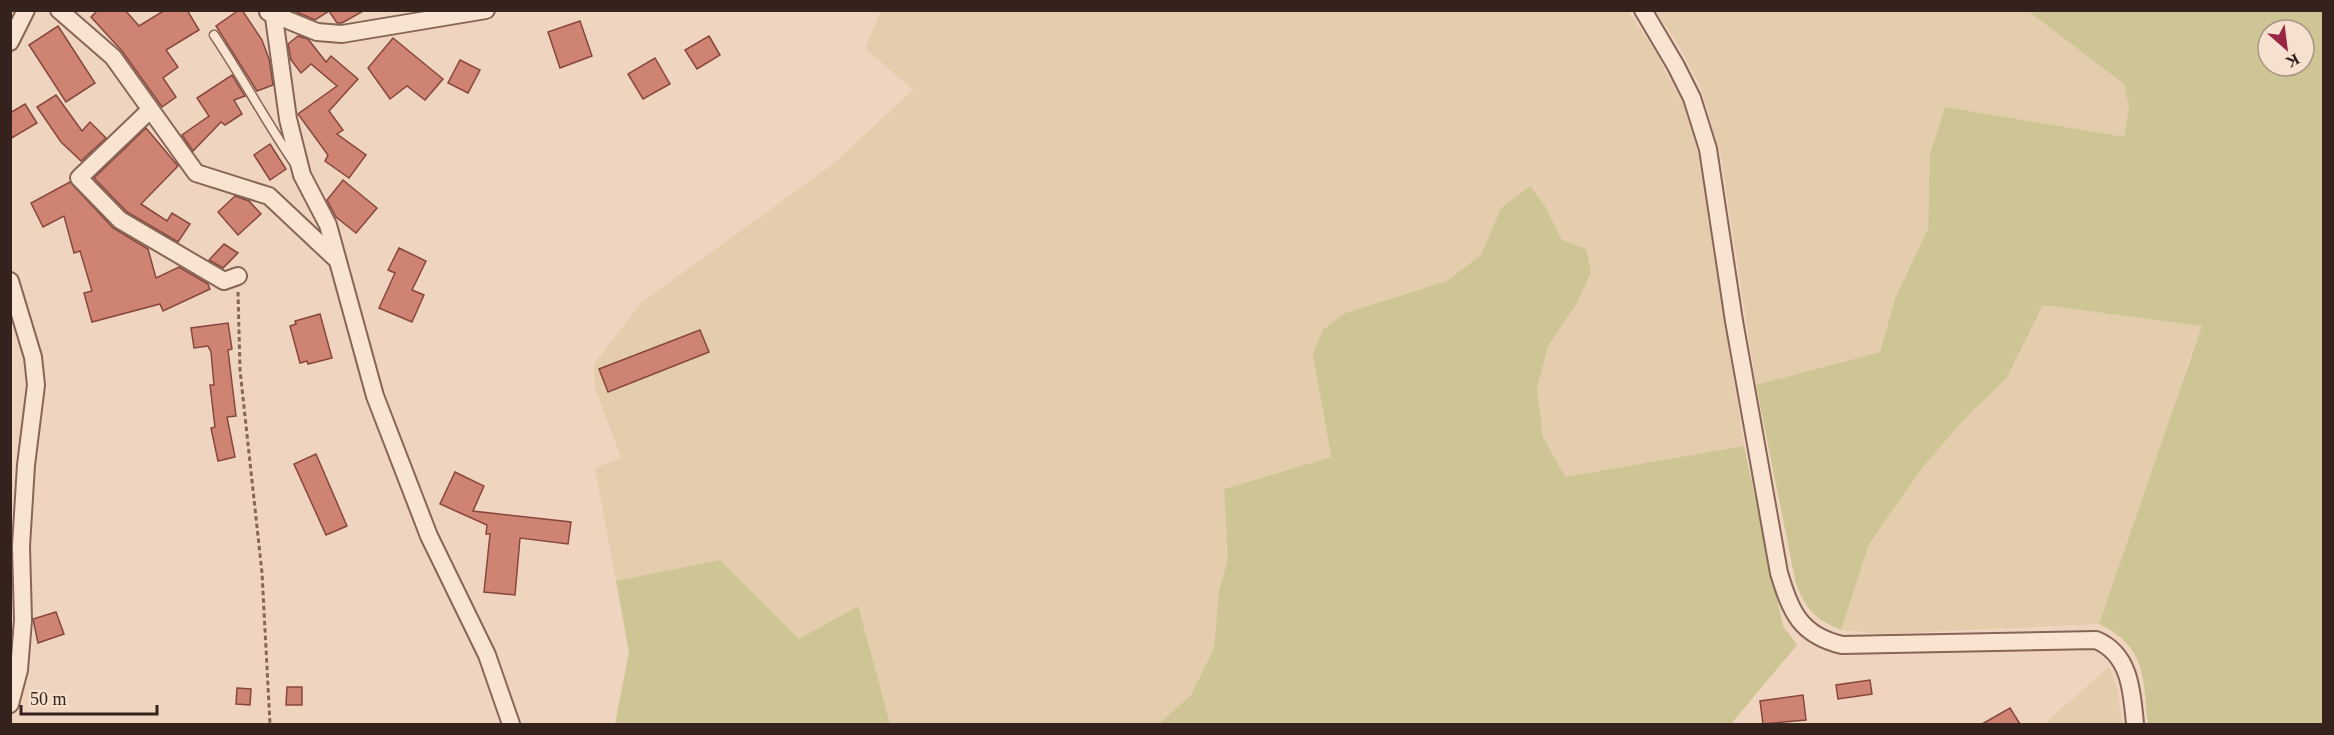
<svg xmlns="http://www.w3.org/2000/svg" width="2334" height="735" viewBox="0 0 2334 735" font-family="'Times New Roman',serif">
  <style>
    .farmland { fill: #e4cdac }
    .green { fill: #cdc593; fill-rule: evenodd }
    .building { fill: #ce8373; stroke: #87473c; stroke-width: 1.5 }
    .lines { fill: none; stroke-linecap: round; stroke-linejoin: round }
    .service-casing { stroke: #876557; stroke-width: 11 }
    .minor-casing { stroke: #876557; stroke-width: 20 }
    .path { stroke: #876557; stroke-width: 3; stroke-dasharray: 4.5 3; stroke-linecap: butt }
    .service { stroke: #f9e4d2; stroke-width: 8 }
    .minor { stroke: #f9e4d2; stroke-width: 16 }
  </style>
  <rect width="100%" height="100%" fill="#efd4bf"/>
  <!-- farmland -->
  <g class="farmland">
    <path d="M881,11H1628L1653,48L1683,104L1698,152L1744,446L1565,477L1543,437L1537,388L1548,346L1577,303L1562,240L1545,206L1529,186L1501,208L1481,255L1447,281L1345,313L1322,410L1331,457L1224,489L1228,559L1219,591L1214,648L1191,695L1159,724H890L857,606L799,639L720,560L616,581L595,468L621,458L595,387L594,364L641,303L832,165L913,90L865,48Z"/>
    <path d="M1656,11H2028L2124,84L2129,107L2124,138L1945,107L1930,154L1928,229L1896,296L1880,352L1756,385L1721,157L1700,85L1678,44Z"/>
    <path d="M2043,305L2203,326L2187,365L2169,428L2099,624L1881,634L1841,630L1869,544L1923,467L1967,416L2006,379Z"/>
    <path d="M2109,667L2118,690L2122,724H2044Z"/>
  </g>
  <!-- green -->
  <g class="green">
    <path d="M2028,11H2323V724H2148C2143,678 2147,647 2099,624L2202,326L2043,305L2006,379L1967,416L1923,467L1869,544L1841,630C1814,618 1808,612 1796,584L1756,385L1880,352L1896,296L1928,229L1930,154L1945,107L2124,137L2129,107L2124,84ZM2268,30H2304V66H2268Z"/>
    <path d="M1530,186L1545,206L1562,240L1586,249L1591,272L1577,303L1548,346L1537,388L1543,437L1565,477L1744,446L1783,626L1797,645L1731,724H1159L1191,695L1214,648L1219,591L1228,559L1224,489L1331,457L1313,354L1323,330L1345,313L1447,281L1481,255L1501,208Z"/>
    <path d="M720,560L799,639L858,606L890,724H615L629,652L616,581Z"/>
  </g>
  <!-- building -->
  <g class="building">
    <path d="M98,10H125L139,26L165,10H187L199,30L166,50L178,67L163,78L176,97L162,107L122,51L91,17Z"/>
    <path d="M239,10H242L262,40L269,59L273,85L257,91L216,26Z"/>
    <path d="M292,10H365L342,23H337L329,11L315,20Z"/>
    <path d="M580,21L592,56L560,68L548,32Z"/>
    <path d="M58,26L95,83L66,102L29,45Z"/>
    <path d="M298,36L308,39L326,62L331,56L358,79L329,111L343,130L337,134L366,155L349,178L325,161L328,155L298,114L337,86L311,64L301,73L291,60L288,44Z"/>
    <path d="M709,36L720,55L697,69L685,50Z"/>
    <path d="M393,38L443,79L425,100L407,86L390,99L368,68Z"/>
    <path d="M655,58L670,84L643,99L628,74Z"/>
    <path d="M460,60L480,70L468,93L448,83Z"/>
    <path d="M232,75L245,96L234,100L242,114L225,125L221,122L193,151L182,135L209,116L197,98Z"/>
    <path d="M56,95L82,131L90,122L106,138L81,161L61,142L37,107Z"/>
    <path d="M25,104L37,123L10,139V113Z"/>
    <path d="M146,128L178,166L141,204L167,221L172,213L190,224L178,242L127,212L94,178Z"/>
    <path d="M270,144L286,169L270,180L254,155Z"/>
    <path d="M343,180L377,208L356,233L336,217L327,200Z"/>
    <path d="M70,182L113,228L148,249L156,278L179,267L208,284L210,289L163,311L160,304L92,322L84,293L92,291L80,251L74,253L64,216L43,227L31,203Z"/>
    <path d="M235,196L249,201L261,214L238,235L218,212Z"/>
    <path d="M224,244L238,253L223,268L209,260Z"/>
    <path d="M399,248L426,261L412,290L424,295L412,322L379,308L395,273L388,270Z"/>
    <path d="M320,314L332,358L308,364L307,361L300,363L290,326L296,324L295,321Z"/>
    <path d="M228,323L232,349L228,350L236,416L227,417L235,457L218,461L211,428L215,427L210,385H214L211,352L208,346L194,348L191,328Z"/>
    <path d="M700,330L709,352L608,392L599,369Z"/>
    <path d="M316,454L347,526L326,535L294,464Z"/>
    <path d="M455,472L484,486L473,511L571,522L568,544L520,538L515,595L484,592L490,534H486L487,525L440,504Z"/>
    <path d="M56,612L64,634L38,643L33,619Z"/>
    <path d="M1870,680L1872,694L1838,699L1836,685Z"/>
    <path d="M287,687H302V705H286Z"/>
    <path d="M237,688L251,689L250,705L236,704Z"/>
    <path d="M1803,695L1806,720L1763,724L1760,701Z"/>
    <path d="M2010,708L2020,724H1982Z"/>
  </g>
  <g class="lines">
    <defs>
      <path id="service" d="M214,35C243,78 266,122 295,164"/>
      <g id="minor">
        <path d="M59,10L113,57L196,173L269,196L335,258"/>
        <path d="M273,10L288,119L302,175L328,225L375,396L429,536L487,655L511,724"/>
        <path d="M1643,10L1676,66L1692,98L1708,149L1734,321L1779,573C1791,612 1800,635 1842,645L2096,640C2130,654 2132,691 2135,724"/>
        <path d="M268,12L317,32L342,34L486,10"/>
        <path d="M10,42L26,10"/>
        <path d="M150,110L79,178L120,220L224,281L238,276"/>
        <path d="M10,281L33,357L36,385L26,465L21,546L23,620L19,670L10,704"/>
      </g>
    </defs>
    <!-- service casing -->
    <use href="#service" class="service-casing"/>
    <!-- minor casing -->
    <use href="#minor" class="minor-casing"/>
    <!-- path -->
    <path class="path" d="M238,292L240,370L262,573L270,724"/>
    <!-- service -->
    <use href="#service" class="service"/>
    <!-- minor -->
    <use href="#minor" class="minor"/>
  </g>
  <!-- border -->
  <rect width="2334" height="735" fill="none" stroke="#36221c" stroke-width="24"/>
  <!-- north arrow -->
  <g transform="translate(2286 48) rotate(152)"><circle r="28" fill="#f6e1ce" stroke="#a99587" stroke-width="1.5"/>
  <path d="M0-4.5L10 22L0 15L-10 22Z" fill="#982642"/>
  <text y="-9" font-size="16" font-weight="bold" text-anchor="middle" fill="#36221c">K</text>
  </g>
  <!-- scale -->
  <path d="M21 705v9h136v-9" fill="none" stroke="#36221c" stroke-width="3"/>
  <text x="30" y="705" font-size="18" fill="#36221c" stroke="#f6e1ce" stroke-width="4.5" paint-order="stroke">50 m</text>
</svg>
